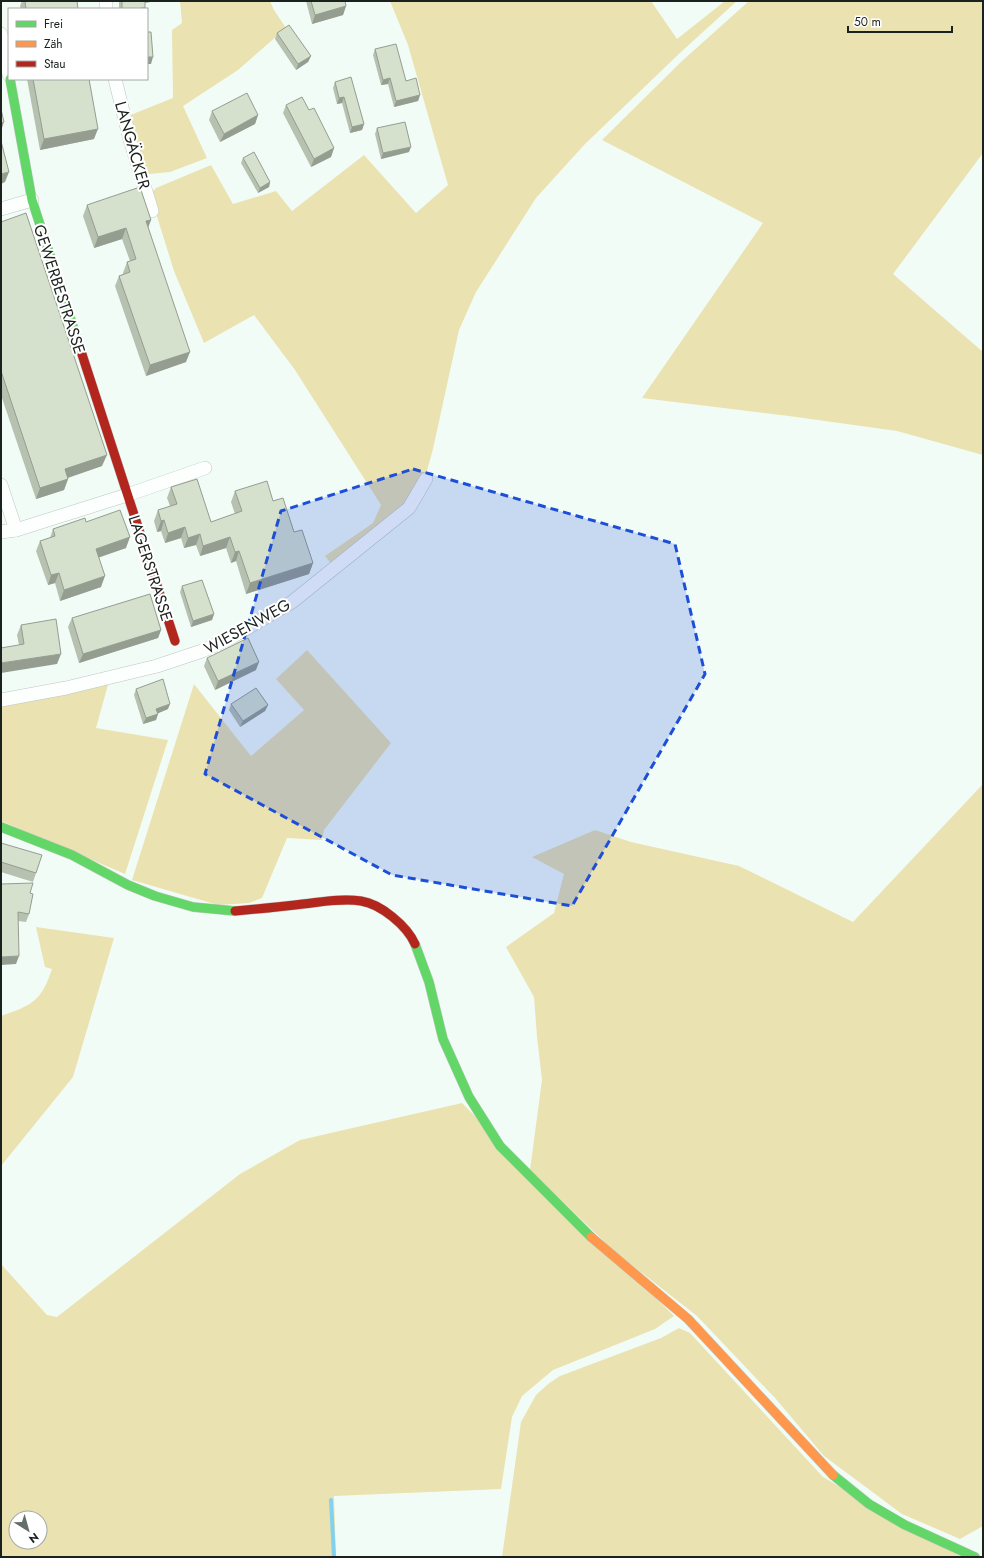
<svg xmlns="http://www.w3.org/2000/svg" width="984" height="1558" viewBox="0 0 984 1558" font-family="Jost,sans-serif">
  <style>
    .green { fill: #ebe2b1; fill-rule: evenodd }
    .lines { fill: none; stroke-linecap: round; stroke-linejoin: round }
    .stream { stroke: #81d1ef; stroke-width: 4 }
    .street-casing { stroke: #bec7c2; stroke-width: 14 }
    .fast-casing { stroke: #bec7c2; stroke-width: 10 }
    .slow-casing { stroke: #bec7c2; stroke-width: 10 }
    .jam-casing { stroke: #bec7c2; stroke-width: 10 }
    .street { stroke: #fdfffe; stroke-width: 13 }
    .fast { stroke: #63d668; stroke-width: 9 }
    .slow { stroke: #ff974d; stroke-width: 9 }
    .jam { stroke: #b3261e; stroke-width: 9 }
    .wall { fill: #b7c1b0 }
    .shaded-wall { fill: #959d90 }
    .building { fill: #d5e0cd; stroke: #959d90 }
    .marked { fill: #1d4ed8; fill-opacity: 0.2; stroke: #1d4ed8; stroke-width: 3; stroke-dasharray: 8 5; stroke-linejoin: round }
    .labels { text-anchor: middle; stroke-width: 4; stroke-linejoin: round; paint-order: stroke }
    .street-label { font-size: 16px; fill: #1b221e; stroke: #fff }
  </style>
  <rect width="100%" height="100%" fill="#f2fcf7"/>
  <!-- green -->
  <g class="green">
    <path d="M180,1H270L274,10L286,28L238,70L183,106L207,158L170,172L149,174L142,166L128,116L173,98L172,30L182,23Z"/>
    <path d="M390,1H651L677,39L725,1H737L681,52L585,144L536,198L476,292L459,330L433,449L426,474L408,505L333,566L325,556L373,523L381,505L295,370L254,315L204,343L174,271L150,194L156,188L211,165L233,204L276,191L292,211L364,155L416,213L448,185L408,45Z"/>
    <path d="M749,1H983V153L893,274L983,352V455L897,431L789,416L642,398L763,223L602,140L682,61Z"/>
    <path d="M307,650L391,743L324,830L322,840L287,838L262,898L249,903L218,905L132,880L194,684L251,756L304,710L276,679Z"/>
    <path d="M109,681L96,728L168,740L125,874L1,821V702Z"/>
    <path d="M983,784V1526L960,1539L902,1514L824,1456L776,1399L697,1316L614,1251L530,1170L542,1080L537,1037L534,997L506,947L554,913L564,874L532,857L595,830L631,842L739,866L853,922Z"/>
    <path d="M36,927L114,938L73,1077L1,1166V1016C32,1005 41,1002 52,969L45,967Z"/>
    <path d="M462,1103L674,1316L655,1329L553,1370L522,1396L512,1417L501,1489L334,1496L336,1557H1V1264L47,1315L57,1317L240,1174L300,1140ZM16,1518H40V1542H16Z"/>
    <path d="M679,1328L690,1333L823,1477L962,1557H502L521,1422L536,1395L548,1384L560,1376L661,1338Z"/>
  </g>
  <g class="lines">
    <!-- stream -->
    <path class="stream" d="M331,1500L334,1557"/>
    <defs>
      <g id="street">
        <path d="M106,1V9"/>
        <path d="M1,34L9,75"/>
        <path d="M115,79L130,140L152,211"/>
        <path d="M1,209L32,200"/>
        <path d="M1,485L16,530"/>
        <path d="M1,532L16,530L127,495L205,468"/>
        <path d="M1,700L66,688L157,666L202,651L232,637L292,602L409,508L426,479"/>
      </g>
      <g id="fast">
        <path d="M10,79L32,200L78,342"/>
        <path d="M1,827L72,855L128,885L155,896L193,907L235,911"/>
        <path d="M415,944L429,982L443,1039L469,1097L500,1146L591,1237"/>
        <path d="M833,1475L869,1504L905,1525L975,1557"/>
      </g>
      <path id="slow" d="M591,1237L688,1319L833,1475"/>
      <g id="jam">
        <path d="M78,342L175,641"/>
        <path d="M235,911C258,909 280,907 303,904C322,902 342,898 361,901C381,904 407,926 415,944"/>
      </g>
    </defs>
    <!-- street casing -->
    <use href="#street" class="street-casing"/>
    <!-- fast casing -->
    <use href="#fast" class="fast-casing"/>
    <!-- slow casing -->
    <use href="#slow" class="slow-casing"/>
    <!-- jam casing -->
    <use href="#jam" class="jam-casing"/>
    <!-- street -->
    <use href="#street" class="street"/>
    <!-- fast -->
    <use href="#fast" class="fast"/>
    <!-- slow -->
    <use href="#slow" class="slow"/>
    <!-- jam -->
    <use href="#jam" class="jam"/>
  </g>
  <!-- wall -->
  <g class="wall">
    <path d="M22,1H77L78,9H21L20,6Z"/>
    <path d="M119,1H157L145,3L144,9H119Z"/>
    <path d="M306,1H345L346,6L343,15L312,24Z"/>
    <path d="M277,33L311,56L308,62L296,70L275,39Z"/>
    <path d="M375,49L420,95L418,101L394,107L388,84L381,85L373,55Z"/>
    <path d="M27,79H89L94,139L40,150Z"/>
    <path d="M335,82L364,124L362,130L350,133L342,103L337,104L333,88Z"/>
    <path d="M286,105L309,110L334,148L331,157L311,167L283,113Z"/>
    <path d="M212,111L258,115L255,124L220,142L209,120Z"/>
    <path d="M377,128L409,152L381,159L375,134Z"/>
    <path d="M243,158L270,182L269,187L258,193L241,163Z"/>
    <path d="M87,205L151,220L148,228L186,362L146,376L115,286L119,276L123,274V273L127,262L130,261L122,239L94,248L83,216Z"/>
    <path d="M1,222L102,466L68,478V479L64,490L36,499L1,395Z"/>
    <path d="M171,487L211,522L235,514L231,502L235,491L273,501L313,563L309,574L246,594L236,561L231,563L226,548L200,556L196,545L184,548L181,538L165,543L161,531L157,532L154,521L158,510L170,506L167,498Z"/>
    <path d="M86,522L126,548L98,557L101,587L60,601L55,583L48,585L36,551L40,541L50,538L53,529Z"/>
    <path d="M182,586L214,614L212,620L191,627L180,592Z"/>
    <path d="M72,618L161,630L158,638L79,663L68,627Z"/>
    <path d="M21,625L57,664L19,645L17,635Z"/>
    <path d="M207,658L256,670L215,690L204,666Z"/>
    <path d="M136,689L168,709L158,713V714L156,720L143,724L134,695Z"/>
    <path d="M231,704L268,705L265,711L240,727L229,710Z"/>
    <path d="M1,843L36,873L33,882L1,872Z"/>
    <path d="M1,884L30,893L29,914L26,922L18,921L16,964Z"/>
  </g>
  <!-- shaded-wall -->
  <g class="shaded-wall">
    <path d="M143,1H157L142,3Z"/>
    <path d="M346,6L343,15L312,24L315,15Z"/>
    <path d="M311,56L308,62L296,70L298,64Z"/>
    <path d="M147,57H153L151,64H147Z"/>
    <path d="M390,78L388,84L381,85L383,80Z"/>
    <path d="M420,95L418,101L394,107L396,101Z"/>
    <path d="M344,97L342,103L337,104L339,98Z"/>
    <path d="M258,115L255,124L220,142L224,134Z"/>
    <path d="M4,122L1,131V123Z"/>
    <path d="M364,124L362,130L350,133L352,127Z"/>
    <path d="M98,129L94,139L40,150L44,139Z"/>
    <path d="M411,147L409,152L381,159L383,153Z"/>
    <path d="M334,148L331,157L311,167L314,159Z"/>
    <path d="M9,172L5,182L1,184V174Z"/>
    <path d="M270,182L269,187L258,193L260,188Z"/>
    <path d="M151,220L147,230L146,221Z"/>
    <path d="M126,228L122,239L94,248L98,237Z"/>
    <path d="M190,352L186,362L146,376L150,365Z"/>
    <path d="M107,455L102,466L61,480L65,469Z"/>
    <path d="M68,479L64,490L36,499L40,488Z"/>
    <path d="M164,520L161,531L157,532L161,521Z"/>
    <path d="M185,527L181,538L165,543L168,533Z"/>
    <path d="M200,534L196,545L184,548L188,538Z"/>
    <path d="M130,537L126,548L92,560L96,549Z"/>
    <path d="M230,537L226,548L200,556L203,546Z"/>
    <path d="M239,551L236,561L231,563L235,552Z"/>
    <path d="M313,563L309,574L246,594L250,583Z"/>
    <path d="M59,573L55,583L48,585L51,575Z"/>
    <path d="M105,576L101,587L60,601L64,590Z"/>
    <path d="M214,614L212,620L191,627L193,621Z"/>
    <path d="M161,630L158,638L79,663L83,654Z"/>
    <path d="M61,654L57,664L1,673V663Z"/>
    <path d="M259,662L256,670L215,690L218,681Z"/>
    <path d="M170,704L168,709L154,715L156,709Z"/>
    <path d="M268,705L265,711L240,727L243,721Z"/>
    <path d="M158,714L156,720L143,724L146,718Z"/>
    <path d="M19,956L16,964L1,965V957Z"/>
  </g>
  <!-- building -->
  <g class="building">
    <path d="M25,1H77L78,9H26Z"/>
    <path d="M122,1H145V8H141V9H122Z"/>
    <path d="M311,1H345L346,6L315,15Z"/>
    <path d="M289,25L311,56L298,64L277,33Z"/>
    <path d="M147,32H151L153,57H147Z"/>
    <path d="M396,44L406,81L416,78L420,95L396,101L390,78L383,80L375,49Z"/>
    <path d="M351,77L364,124L352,127L344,97L339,98L335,82Z"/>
    <path d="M33,79H89L98,129L44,139Z"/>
    <path d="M247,93L258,115L224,134L212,111Z"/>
    <path d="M302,97L309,110L314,108L334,148L314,159L286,105Z"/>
    <path d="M1,109L4,122L1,123Z"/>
    <path d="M405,122L411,147L383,153L377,128Z"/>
    <path d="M1,141L9,172L1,174Z"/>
    <path d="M254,152L270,182L260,188L243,158Z"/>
    <path d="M140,187L151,220L146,221L190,352L150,365L119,276L130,272L127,262L136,259L126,228L98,237L87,205Z"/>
    <path d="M26,213L107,455L65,469L68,479L40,488L1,371V222Z"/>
    <path d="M197,479L211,522L242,511L235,491L267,481L273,501L283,498L294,532L302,530L313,563L250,583L239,551L235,552L230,537L203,546L200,534L188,538L185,527L168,533L164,520L161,521L158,510L177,504L171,487Z"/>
    <path d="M120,510L130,537L96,549L105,576L64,590L59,573L51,575L40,541L55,536L53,529L85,518L86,522Z"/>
    <path d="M202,580L214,614L193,621L182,586Z"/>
    <path d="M150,594L161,630L83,654L72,618Z"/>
    <path d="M56,619L61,654L1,663V648L24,644L21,625Z"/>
    <path d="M248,638L259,662L218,681L207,658Z"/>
    <path d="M163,679L170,704L156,709L158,714L146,718L136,689Z"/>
    <path d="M256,688L268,705L243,721L231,704Z"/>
    <path d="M1,843L42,855L36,873L1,862Z"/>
    <path d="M33,883L30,893L33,894L29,914L18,912L19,956L1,957V884Z"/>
  </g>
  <!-- marked area -->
  <path class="marked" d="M413,469L675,544L705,674L572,906L392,875L205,774L281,511Z"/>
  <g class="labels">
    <!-- street labels -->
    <g class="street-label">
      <text transform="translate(133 145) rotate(74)" y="6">LANGÄCKER</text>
      <text transform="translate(60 289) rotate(72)" y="6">GEWERBESTRASSE</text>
      <text transform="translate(151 568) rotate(72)" y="6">LAGERSTRASSE</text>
      <text transform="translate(247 626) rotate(-29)" y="6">WIESENWEG</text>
    </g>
  </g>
  <!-- border -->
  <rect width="984" height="1558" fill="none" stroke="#1b221e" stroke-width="4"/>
  <!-- legend -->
  <rect x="8" y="8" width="140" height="72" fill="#ffffff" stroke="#a4a7a5"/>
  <rect x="16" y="21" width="20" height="6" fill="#63d668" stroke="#a4a7a5"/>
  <text x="44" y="28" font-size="12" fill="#1b221e">Frei</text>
  <rect x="16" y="41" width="20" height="6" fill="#ff974d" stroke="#a4a7a5"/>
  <text x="44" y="48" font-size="12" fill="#1b221e">Zäh</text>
  <rect x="16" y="61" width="20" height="6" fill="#b3261e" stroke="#a4a7a5"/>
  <text x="44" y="68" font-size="12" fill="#1b221e">Stau</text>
  <!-- north arrow -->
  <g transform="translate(28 1530) rotate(143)"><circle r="19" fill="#ffffff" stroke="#a4a7a5"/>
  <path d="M0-3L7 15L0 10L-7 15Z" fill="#666e6a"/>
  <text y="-6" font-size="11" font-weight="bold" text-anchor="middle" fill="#1b221e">N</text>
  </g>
  <!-- scale -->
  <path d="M848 26v6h104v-6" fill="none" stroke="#1b221e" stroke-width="2"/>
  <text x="854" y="26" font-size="12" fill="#1b221e" stroke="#ffffff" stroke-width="3" paint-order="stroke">50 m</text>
</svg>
